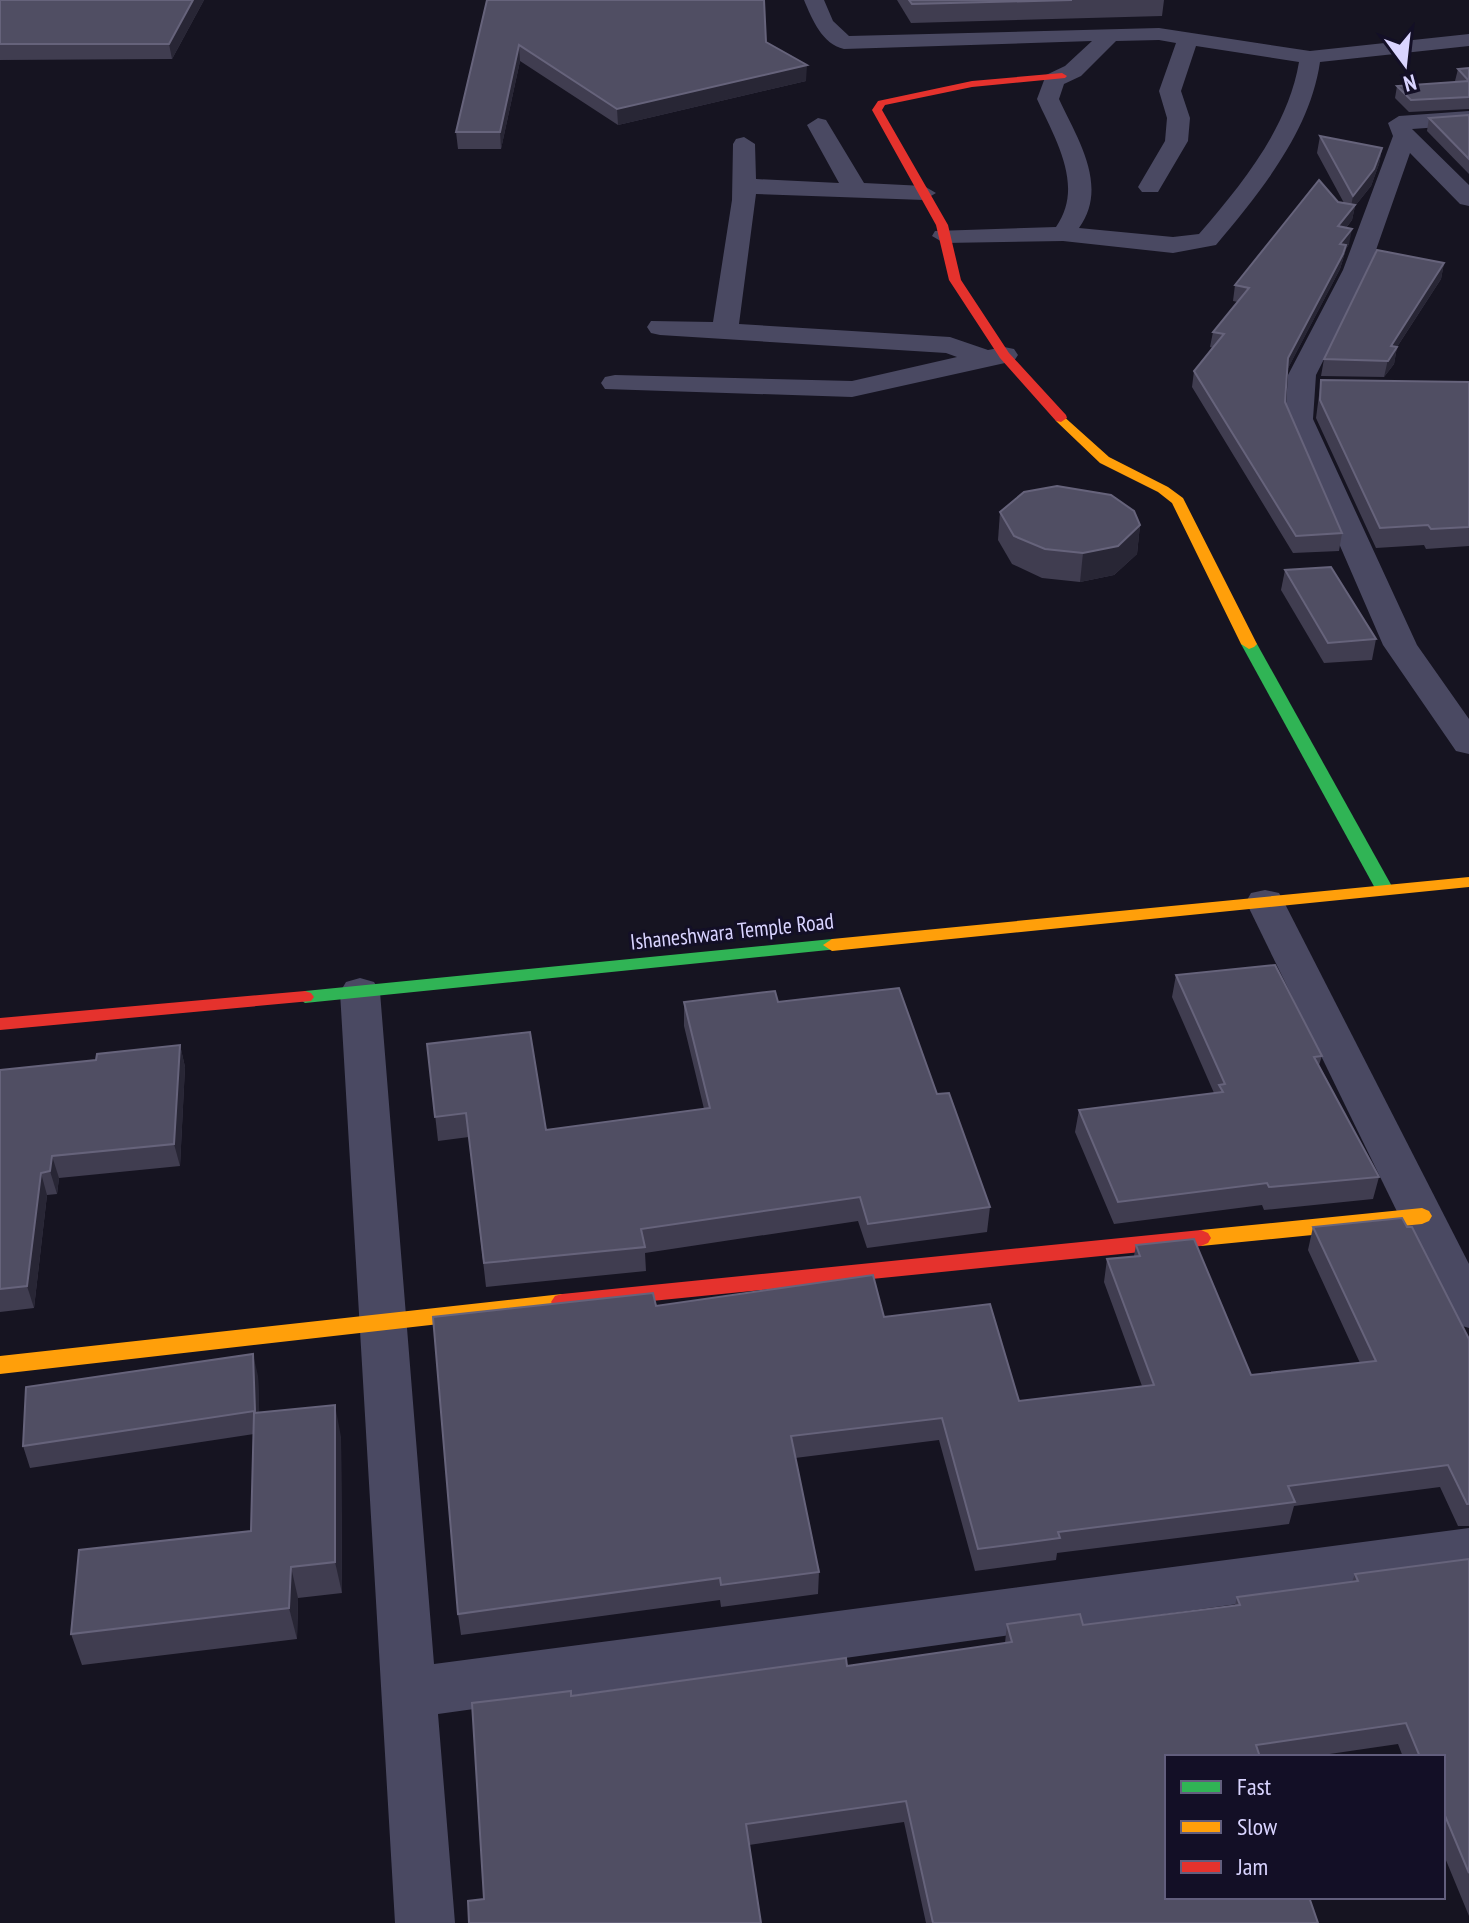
<svg xmlns="http://www.w3.org/2000/svg" width="1469" height="1923" viewBox="0 0 1469 1923" font-family="'PT Sans Narrow',sans-serif">
  <style>
    .lines { fill: none; stroke-linecap: round; stroke-linejoin: round }
    .street { fill: #4a4962; fill-rule: evenodd }
    .fast { fill: #30b455; fill-rule: evenodd }
    .slow { fill: #ff9f0a; fill-rule: evenodd }
    .jam { fill: #e5322d; fill-rule: evenodd }
    .wall { fill: #403d50 }
    .shaded-wall { fill: #282635 }
    .building { fill: #504e63; stroke: #66637b; stroke-width: 2 }
    .labels { text-anchor: middle; stroke-width: 6; stroke-linejoin: round; paint-order: stroke }
    .street-label { font-size: 22px; fill: #d9d4ff; stroke: #130f26 }
  </style>
  <rect width="100%" height="100%" fill="#161421"/>
  <g class="lines">
    <!-- street -->
    <g class="street">
      <path d="M804,0H824L833,21L849,36L1159,28L1310,51L1469,34V46L1320,62C1310,132 1260,192 1216,245L1173,253L1063,241L944,243L932,236L935,231L1056,227C1085,186 1055,139 1037,99L1046,75L1065,66L1092,41L844,49C822,44 812,19 804,0ZM1159,40L1176,43L1159,91L1167,118L1165,141L1138,187L1142,192H1158L1188,141L1190,118L1181,91L1196,46L1299,62C1288,128 1242,184 1199,234L1173,237L1079,228C1109,186 1078,140 1059,99L1064,84L1081,76L1116,41Z"/>
      <path d="M1469,111V125L1412,129L1469,185V206L1460,204L1410,153L1369,270L1316,375L1313,419L1417,645L1469,719V754L1456,751L1383,645L1285,419L1288,375L1343,270L1393,136L1388,123L1399,116Z"/>
      <path d="M818,118L826,120L864,183L924,186L936,193L924,200L756,194L739,324L950,337L988,350L1004,347L1014,349L1018,355L1014,361L852,397L605,389L601,383L605,377L615,375L852,381L957,357L946,353L660,335L651,333L647,327L651,321L713,322L732,200L733,144L736,139L744,137L755,144L756,179L839,183L807,125Z"/>
      <path d="M1265,890L1279,893L1284,902L1469,1264V1328L1452,1323L1445,1310L1246,902L1251,893Z"/>
      <path d="M360,978L374,982L380,992L434,1664L1469,1528V1572L438,1714L455,1923H395L340,992L346,982Z"/>
    </g>
    <!-- fast -->
    <g class="fast">
      <path d="M1249,639L1257,644L1394,890L1391,894H1379L1376,890L1241,644Z"/>
      <path d="M832,939L838,941L841,945L838,949L305,1003L296,997L305,991Z"/>
    </g>
    <!-- slow -->
    <g class="slow">
      <path d="M1061,414L1109,457L1168,487L1183,498L1257,644L1254,647L1249,649L1241,644L1172,503L1158,492L1100,463L1056,421L1055,418Z"/>
      <path d="M1469,877V887L832,951L823,945L832,939Z"/>
      <path d="M1422,1208L1429,1211L1432,1216L1429,1221L1422,1224L1201,1246L1194,1243L1191,1238L1194,1233L1201,1230Z"/>
      <path d="M562,1294L569,1296L573,1302L569,1308L562,1310L0,1374V1356Z"/>
    </g>
    <!-- jam -->
    <g class="jam">
      <path d="M1062,73L1067,76L1065,78L972,87L885,105L882,110L948,225L961,280L1009,353L1066,415L1067,418L1061,422L1056,421L1000,358L949,280L936,225L872,110L878,101L972,81Z"/>
      <path d="M305,991L311,993L314,997L311,1001L0,1030V1018Z"/>
      <path d="M1201,1230L1208,1233L1211,1238L1208,1243L1201,1246L562,1310L555,1308L551,1302L555,1296L562,1294Z"/>
    </g>
  </g>
  <!-- wall -->
  <g class="wall">
    <path d="M0,0H204L172,59L0,60Z"/>
    <path d="M487,0L766,42L806,81L618,125L520,61L501,149H458L456,132Z"/>
    <path d="M897,0H1164L1162,16L911,23Z"/>
    <path d="M1469,68V109L1409,112L1395,98L1397,86L1457,82L1455,81L1458,69Z"/>
    <path d="M1469,115V174L1427,131L1429,118Z"/>
    <path d="M1320,136L1382,148L1379,164L1371,186L1355,206L1352,220L1346,228L1349,244L1346,249L1340,269L1287,370L1285,402L1342,533L1339,551L1293,553L1192,387L1194,371L1213,348L1210,347L1213,332L1238,302L1233,301L1235,285L1338,202L1344,203L1317,153Z"/>
    <path d="M1444,263L1441,279L1397,347L1394,364L1384,377L1321,376L1324,359Z"/>
    <path d="M1321,380L1469,382V546L1426,549L1424,545L1376,548L1316,418Z"/>
    <path d="M1000,512L1140,525L1137,554L1114,575L1080,582L1042,578L1012,564L998,540Z"/>
    <path d="M1285,570L1376,639L1372,660L1324,663L1281,590Z"/>
    <path d="M1176,975L1322,1056L1319,1065L1379,1177L1373,1199L1264,1210L1262,1205L1114,1224L1075,1132L1079,1110L1214,1093L1172,997Z"/>
    <path d="M684,1002H778L937,1094L990,1207L987,1232L867,1248L858,1221L645,1253L646,1271L486,1287L469,1137L438,1141L427,1044L546,1130L704,1109L684,1026Z"/>
    <path d="M180,1045L185,1067L180,1166L59,1178L57,1194L47,1195L34,1308L0,1312V1070L96,1060Z"/>
    <path d="M1313,1227L1469,1339V1526H1458L1440,1487L1294,1506L1289,1524L1057,1553L1056,1560L975,1571L939,1440L795,1458L819,1572L818,1594L721,1607L720,1600L461,1635L458,1614L656,1306L884,1317L1019,1401L1142,1386L1104,1282L1107,1259L1134,1256L1136,1245L1251,1375L1360,1363L1308,1250Z"/>
    <path d="M258,1376L259,1413L341,1437L342,1593L298,1598L297,1639L82,1665L71,1634L251,1531L254,1434L30,1468L23,1446Z"/>
    <path d="M1469,1559V1916L1443,1853V1757H1403L1398,1744L1309,1757H1167L1318,1923H926L904,1822L749,1845L484,1899L571,1696L847,1666L1005,1643L1007,1624L1083,1625L1235,1605L1237,1597L1352,1582L1355,1574Z"/>
  </g>
  <!-- shaded-wall -->
  <g class="shaded-wall">
    <path d="M193,0H204L172,59L169,44Z"/>
    <path d="M519,45L520,61L501,149L500,132Z"/>
    <path d="M807,65L806,81L618,125L617,109Z"/>
    <path d="M1382,148L1379,164L1371,186L1355,206L1352,220L1335,241L1338,226L1350,212L1353,196Z"/>
    <path d="M1352,229L1349,244L1346,249L1340,269L1285,374L1288,358L1340,244Z"/>
    <path d="M1444,263L1441,279L1393,353L1397,347L1394,364L1384,377L1391,346Z"/>
    <path d="M1140,525L1137,554L1114,575L1080,582L1083,553Z"/>
    <path d="M180,1045L185,1067L180,1166L174,1144Z"/>
    <path d="M52,1156L59,1178L57,1194L50,1171Z"/>
    <path d="M41,1173L47,1195L34,1308L27,1286Z"/>
    <path d="M253,1354L258,1376L260,1433L255,1411Z"/>
    <path d="M335,1405L341,1437L342,1593L335,1562Z"/>
    <path d="M291,1567L298,1598L297,1639L289,1608Z"/>
  </g>
  <!-- building -->
  <g class="building">
    <path d="M0,0H193L169,44H0Z"/>
    <path d="M487,0H764L766,42L807,65L617,109L519,45L500,132H456Z"/>
    <path d="M909,0H1072L912,4Z"/>
    <path d="M1469,68V81L1458,69Z"/>
    <path d="M1469,81V97L1411,100L1397,86Z"/>
    <path d="M1469,115V159L1429,118Z"/>
    <path d="M1320,136L1382,148L1374,169L1353,196Z"/>
    <path d="M1319,180L1338,202L1355,205L1338,226L1352,229L1340,244L1346,245L1343,254L1288,358L1285,402L1342,533L1296,536L1194,371L1224,334L1213,332L1249,288L1235,285Z"/>
    <path d="M1377,250L1444,263L1391,346L1397,347L1388,361L1324,359Z"/>
    <path d="M1321,380L1469,382V527L1431,529L1428,525L1380,528L1320,400Z"/>
    <path d="M1057,486L1111,495L1134,511L1140,525L1118,546L1083,553L1045,549L1014,536L1000,512L1024,492Z"/>
    <path d="M1331,567L1376,639L1328,643L1285,570Z"/>
    <path d="M1275,965L1322,1056L1314,1057L1379,1177L1269,1187L1267,1183L1118,1202L1079,1110L1223,1092L1219,1085L1225,1084L1176,975Z"/>
    <path d="M899,988L937,1094L949,1093L990,1207L868,1224L860,1197L641,1229L645,1247L484,1263L466,1113L435,1117L427,1044L530,1032L546,1130L710,1108L684,1002L775,991L778,1002Z"/>
    <path d="M180,1045L174,1144L52,1156L50,1171L41,1173L27,1286L0,1289V1070L96,1060L97,1054Z"/>
    <path d="M1402,1218L1407,1227H1412L1469,1339V1504H1467L1448,1465L1288,1486L1295,1502L1058,1532L1060,1538L978,1549L942,1418L791,1436L819,1572L721,1585L720,1578L458,1614L433,1317L653,1293L656,1306L873,1275L884,1317L990,1304L1019,1401L1154,1385L1107,1259L1140,1256L1136,1245L1194,1239L1251,1375L1376,1361L1313,1227Z"/>
    <path d="M253,1354L255,1411L23,1446L26,1387Z"/>
    <path d="M335,1405V1562L291,1567L289,1608L71,1634L79,1550L251,1531L254,1413Z"/>
    <path d="M1469,1559V1873L1443,1811V1757H1420L1406,1723L1256,1745L1260,1757H1167V1897H1309L1318,1923H933L906,1801L746,1824L761,1923H469L468,1901L484,1899L472,1703L571,1691V1696L846,1658L847,1666L1012,1642L1007,1624L1080,1614L1083,1625L1240,1605L1237,1597L1358,1581L1355,1574Z"/>
  </g>
  <g class="labels">
    <!-- street labels -->
    <g class="street-label">
      <text transform="translate(732 931) rotate(-6)" y="8">Ishaneshwara Temple Road</text>
    </g>
  </g>
  <!-- legend -->
  <rect x="1165" y="1755" width="280" height="144" fill="#130f26" stroke="#625e7d" stroke-width="2"/>
  <rect x="1181" y="1781" width="40" height="12" fill="#30b455" stroke="#625e7d" stroke-width="2"/>
  <text x="1237" y="1795" font-size="24" fill="#d9d4ff">Fast</text>
  <rect x="1181" y="1821" width="40" height="12" fill="#ff9f0a" stroke="#625e7d" stroke-width="2"/>
  <text x="1237" y="1835" font-size="24" fill="#d9d4ff">Slow</text>
  <rect x="1181" y="1861" width="40" height="12" fill="#e5322d" stroke="#625e7d" stroke-width="2"/>
  <text x="1237" y="1875" font-size="24" fill="#d9d4ff">Jam</text>
  <!-- north arrow -->
  <g transform="translate(1405 64) rotate(165)" stroke="#130f26" stroke-width="6" paint-order="stroke">
  <path d="M0-6L14 30L0 20L-14 30Z" fill="#d9d4ff"/>
  <text y="-12" font-size="22" font-weight="bold" text-anchor="middle" fill="#d9d4ff">N</text>
  </g>
</svg>
